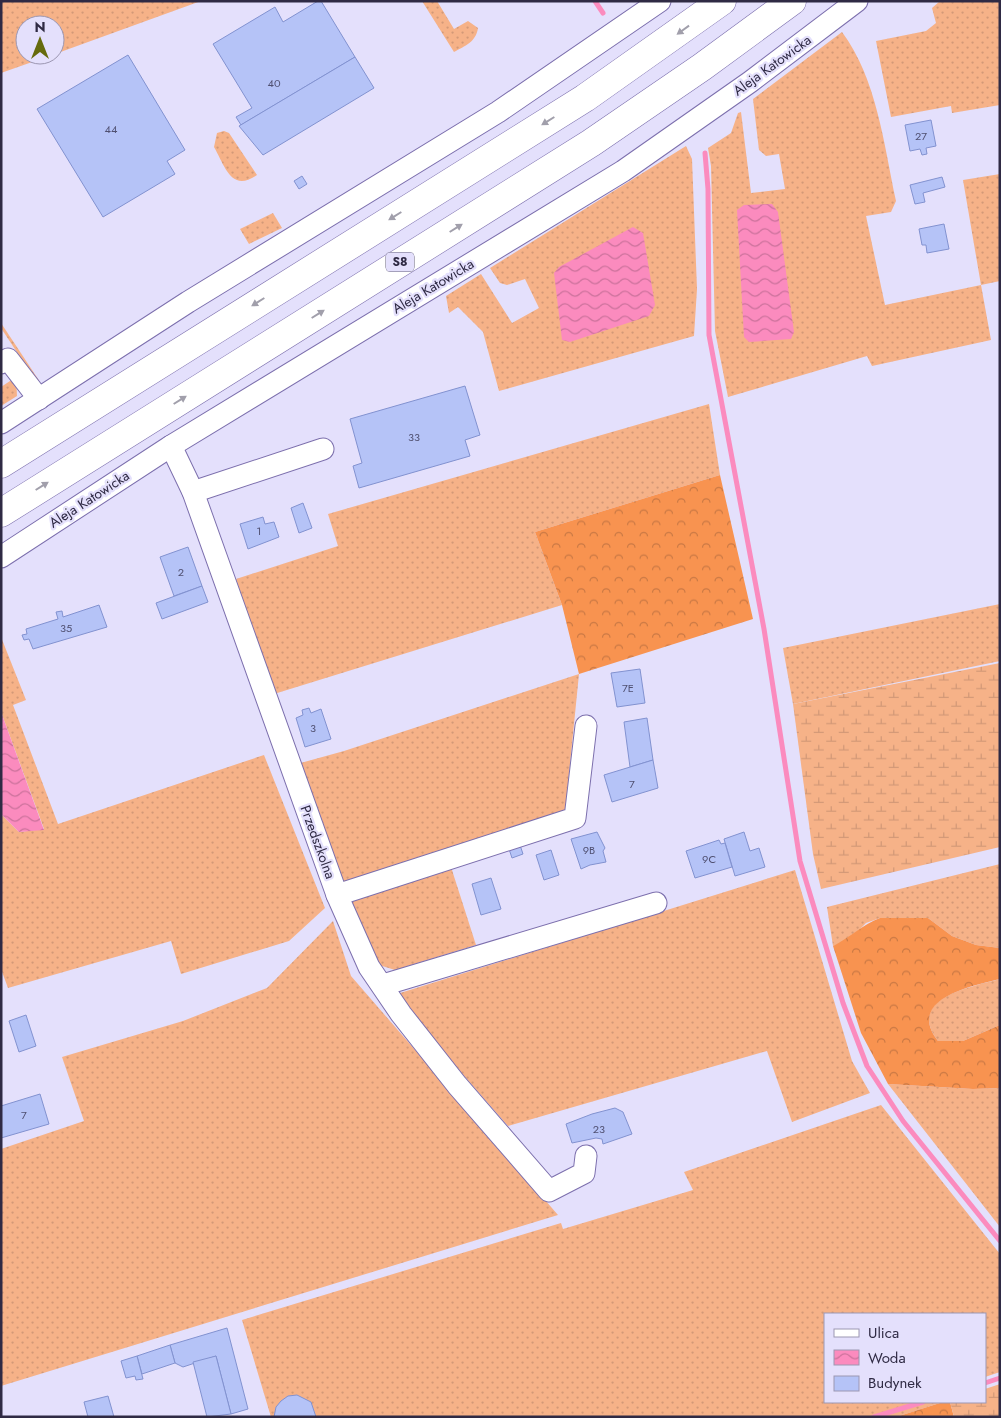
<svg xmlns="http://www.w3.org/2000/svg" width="1001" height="1418" viewBox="0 0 1001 1418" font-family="Jost,sans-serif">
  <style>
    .grass { fill: url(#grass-dots) }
    .forest { fill: url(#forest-crowns) }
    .wetland { fill: url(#wetland-marsh) }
    .water { fill: url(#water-waves) }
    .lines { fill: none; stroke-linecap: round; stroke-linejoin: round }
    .stream { stroke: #fb8bbe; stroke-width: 5 }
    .building { fill: #b5c3f7; stroke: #8292d0 }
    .minor-casing { stroke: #7c6fad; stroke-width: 23 }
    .highway-casing { stroke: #7c6fad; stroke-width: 29 }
    .minor { stroke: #fff; stroke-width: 21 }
    .highway { stroke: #fff; stroke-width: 28 }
    .oneway { fill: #a19fab }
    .labels { text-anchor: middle; stroke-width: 4.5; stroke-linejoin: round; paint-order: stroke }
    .number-label { font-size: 11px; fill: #505071 }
    .shield { fill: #e4e0fc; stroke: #65617b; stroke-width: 1 }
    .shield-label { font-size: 12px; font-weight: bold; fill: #2f2a44 }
    .street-label { font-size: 14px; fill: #2f2a44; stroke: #e4e0fc }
  </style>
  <defs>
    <pattern id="grass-dots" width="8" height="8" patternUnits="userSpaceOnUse" patternTransform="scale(1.25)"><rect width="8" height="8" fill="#f6b288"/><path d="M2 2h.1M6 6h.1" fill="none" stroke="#d39977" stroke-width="1.8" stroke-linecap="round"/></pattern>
    <pattern id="forest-crowns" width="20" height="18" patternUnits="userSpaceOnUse" patternTransform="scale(1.25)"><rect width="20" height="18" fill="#f89350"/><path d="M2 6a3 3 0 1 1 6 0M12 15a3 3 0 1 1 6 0" fill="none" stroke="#c97844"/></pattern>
    <pattern id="wetland-marsh" width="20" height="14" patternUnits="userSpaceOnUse" patternTransform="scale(1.25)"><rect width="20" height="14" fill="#f6b288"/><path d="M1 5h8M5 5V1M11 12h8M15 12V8" fill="none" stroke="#d39977"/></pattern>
    <pattern id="water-waves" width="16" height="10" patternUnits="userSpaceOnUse" patternTransform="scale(1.25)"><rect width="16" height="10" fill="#fb8bbe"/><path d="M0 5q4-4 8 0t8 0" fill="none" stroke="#cc729c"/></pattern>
  </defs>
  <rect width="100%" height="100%" fill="#e4e0fc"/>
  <!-- grass -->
  <g class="grass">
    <path d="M1,1H201L55,54V25H25V55H52L1,73Z"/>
    <path d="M422,1H437L454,29L468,21L478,28C476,42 465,46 454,52Z"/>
    <path d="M940,1H1000V105L952,113L951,106L891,117L876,41L926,31L936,23L932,8Z"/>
    <path d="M842,32C877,79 884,145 896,201L891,212L866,216L885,305L981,285L963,180L1000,174V281L981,285L991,340L872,366L867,356L728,397L715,331L711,166L708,148L731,133L738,113L741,112L751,193L785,189L779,154L766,156L759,150L753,99Z"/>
    <path d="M224,131L229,133L257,175C231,193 225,166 214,147L217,133Z"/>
    <path d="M686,146L692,159L697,289L694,336L499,391L483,332L458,307L449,313L446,296L481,274L512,323L539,308L525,279L507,285L500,283L490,268Z"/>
    <path d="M273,213L282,228L249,244L240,229Z"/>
    <path d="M1,323L40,382L28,369L1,328Z"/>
    <path d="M16,377L17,396L1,406V387Z"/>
    <path d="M709,404L720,475L535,532L562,605L274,694L236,579L338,546L328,514Z"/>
    <path d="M1000,604V661L793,704L783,648Z"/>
    <path d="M1,637L26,700L13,705L58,824L264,755L325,908L289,941L181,974L171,941L8,988L1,969V814L19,832L44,829L1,712Z"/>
    <path d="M579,674L565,814L349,885L339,880L297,764L344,751Z"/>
    <path d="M1000,864V948L976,945L952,936L928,918H880L866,923L851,938L833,946L827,907Z"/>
    <path d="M451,867L476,945L395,970L379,965L350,901Z"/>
    <path d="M795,870L852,1061L870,1093L792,1122L767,1051L508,1126L422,1028L397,994Z"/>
    <path d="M333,921L351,976L558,1215L1,1386V1149L84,1121L62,1057L183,1021L267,988Z"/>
    <path d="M1000,979V1025L963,1041H938C905,998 971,987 1000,979Z"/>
    <path d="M888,1084L973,1089L1000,1088V1227Z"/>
    <path d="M881,1105L1000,1254V1372L985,1377V1314H825V1402H943L896,1417H271L242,1320L561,1223L563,1229L693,1190L684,1172Z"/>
  </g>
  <!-- forest -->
  <g class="forest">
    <path d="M720,475L753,619L579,674L562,605L535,532Z"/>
    <path d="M880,918H928L952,936L976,945L1000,948V979C972,986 905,999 938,1041H963L1000,1025V1088L973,1089L888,1084L861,1033L833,946C851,937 862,925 880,918Z"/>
    <path d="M943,1402H950L954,1417H896Z"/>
  </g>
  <!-- wetland -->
  <g class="wetland">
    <path d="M1000,663V847L821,889L813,854L793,704Z"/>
    <path d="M1000,1384V1417H954L950,1402H985V1389Z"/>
  </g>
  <!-- water -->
  <g class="water">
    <path d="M772,204L778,212L794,332L791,339L749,342L744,337L737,210L744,205Z"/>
    <path d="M633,227L643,233L655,305L649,316L570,342L562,340L554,273L559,267Z"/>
    <path d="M1,712L44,830L19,832L1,814Z"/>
  </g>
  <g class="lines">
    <!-- stream -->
    <g class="stream">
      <path d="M595,1L603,13"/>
      <path d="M705,153L708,189L709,335L764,629L800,861L843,1003L867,1066L903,1121L1000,1241"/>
      <path d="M985,1383L1000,1378"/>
      <path d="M874,1417L923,1402"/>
    </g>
  </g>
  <!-- building -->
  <g class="building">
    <path d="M318,1H321L355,57L241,125L236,117L252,108L213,44L275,7L283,22Z"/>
    <path d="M128,55L185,150L167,161L175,174L103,217L37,109Z"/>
    <path d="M355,57L374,88L263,155L239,126Z"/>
    <path d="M931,120L936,146L926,148L927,154L922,155L920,149L910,151L905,125Z"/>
    <path d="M302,176L307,184L299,189L294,181Z"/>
    <path d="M942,177L945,187L923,193L925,202L915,204L910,185Z"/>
    <path d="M944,224L949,249L927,253L926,245H922L919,229Z"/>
    <path d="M465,386L480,435L465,440L470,456L359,488L353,466L362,463L350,419Z"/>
    <path d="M303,503L312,528L299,533L291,508Z"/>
    <path d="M263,517L265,524L274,522L279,537L248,549L240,524Z"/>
    <path d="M188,547L202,586L174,596L160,557Z"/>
    <path d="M202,586L208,602L162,619L156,603Z"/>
    <path d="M99,605L107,627L33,649L29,639L24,640L22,635L27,634L26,629L58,619L56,612L62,611L63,617Z"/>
    <path d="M640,669L645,703L617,707L611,673Z"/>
    <path d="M309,708L311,713L321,709L331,739L305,747L296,718L303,715L302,710Z"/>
    <path d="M647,718L653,760L630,767L624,722Z"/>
    <path d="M653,760L658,788L612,802L604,775Z"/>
    <path d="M597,832L605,848L603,851L606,862L590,865L581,869L571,839Z"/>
    <path d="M744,832L750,851L759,848L765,867L735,876L724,839Z"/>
    <path d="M719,840L721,844L725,843L732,867L695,878L686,851Z"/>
    <path d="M520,845L523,854L512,858L509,849Z"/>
    <path d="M551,850L559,875L544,880L536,855Z"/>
    <path d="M491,878L501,909L481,915L472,884Z"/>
    <path d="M26,1015L36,1046L19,1052L9,1021Z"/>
    <path d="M40,1094L49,1124L1,1138V1106Z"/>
    <path d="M615,1108L623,1112L632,1134L603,1144L602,1139L596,1138L572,1143L566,1124L592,1114Z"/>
    <path d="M227,1328L248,1409L231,1414L216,1356L183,1367L175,1363L170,1345Z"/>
    <path d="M170,1345L175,1363L142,1374L137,1356Z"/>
    <path d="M137,1356L143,1379L136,1380L135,1376L126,1378L121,1361Z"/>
    <path d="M216,1356L231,1414L207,1417L193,1362Z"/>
    <path d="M297,1395L311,1402L316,1417H274L276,1407L281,1401L288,1396Z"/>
    <path d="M108,1396L114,1417H88L84,1402Z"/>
  </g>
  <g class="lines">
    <defs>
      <g id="minor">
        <path d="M1,363L8,359L39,399"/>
        <path d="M1,423L188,302L498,112L660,1"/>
        <path d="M171,446L193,492L337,895L369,967L401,1014L457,1085L549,1191L584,1173L586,1156"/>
        <path d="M193,492L323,449"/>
        <path d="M1,557L171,446L623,171L750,82L857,1"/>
        <path d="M337,895L575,818L586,726"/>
        <path d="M383,985L656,903"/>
      </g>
      <g id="highway">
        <path d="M1,464L585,98L722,1"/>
        <path d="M1,513L591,143L702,67L792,1"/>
      </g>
    </defs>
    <!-- minor casing -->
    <use href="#minor" class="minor-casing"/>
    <!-- highway casing -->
    <use href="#highway" class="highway-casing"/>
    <!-- minor -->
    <use href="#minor" class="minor"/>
    <!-- highway -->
    <use href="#highway" class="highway"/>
  </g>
  <!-- one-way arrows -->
  <defs><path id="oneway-solid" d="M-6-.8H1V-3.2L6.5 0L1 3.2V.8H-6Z" transform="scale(1.25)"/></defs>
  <g class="oneway">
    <use href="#oneway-solid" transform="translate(683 30) rotate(144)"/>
    <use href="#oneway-solid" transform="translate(548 121) rotate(148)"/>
    <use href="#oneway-solid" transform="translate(395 216) rotate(148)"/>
    <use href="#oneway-solid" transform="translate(456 228) rotate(-32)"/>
    <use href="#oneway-solid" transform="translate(258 302) rotate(148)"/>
    <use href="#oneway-solid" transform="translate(318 314) rotate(-32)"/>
    <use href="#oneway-solid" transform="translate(180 400) rotate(-32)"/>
    <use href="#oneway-solid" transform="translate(42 486) rotate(-32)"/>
  </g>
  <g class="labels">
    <!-- number labels -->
    <g class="number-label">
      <text x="274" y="87">40</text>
      <text x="111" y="133">44</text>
      <text x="921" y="140">27</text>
      <text x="414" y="441">33</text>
      <text x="259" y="535">1</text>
      <text x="181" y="576">2</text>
      <text x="66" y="632">35</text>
      <text x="628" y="692">7E</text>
      <text x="313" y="732">3</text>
      <text x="632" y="788">7</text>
      <text x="589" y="854">9B</text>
      <text x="709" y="863">9C</text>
      <text x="24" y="1119">7</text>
      <text x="599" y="1133">23</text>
    </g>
    <!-- shield labels -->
    <rect class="shield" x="386" y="252.5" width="28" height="19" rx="4"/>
    <g class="shield-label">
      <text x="400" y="266">S8</text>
    </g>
    <!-- street labels -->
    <g class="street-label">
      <text transform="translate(772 65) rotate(-36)" y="5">Aleja Katowicka</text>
      <text transform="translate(433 286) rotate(-31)" y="5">Aleja Katowicka</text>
      <text transform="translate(89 499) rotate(-33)" y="5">Aleja Katowicka</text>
      <text transform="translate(318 842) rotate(70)" y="5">Przedszkolna</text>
    </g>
  </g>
  <!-- border -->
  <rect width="1001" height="1418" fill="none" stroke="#2f2a44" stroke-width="5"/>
  <!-- legend -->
  <rect x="824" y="1313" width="162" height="90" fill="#e4e0fc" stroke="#9c97b2"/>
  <rect x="834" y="1329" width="25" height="8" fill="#ffffff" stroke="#9c97b2"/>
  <text x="868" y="1338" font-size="15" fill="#2f2a44">Ulica</text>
  <rect x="834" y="1350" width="25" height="15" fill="url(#water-waves)" stroke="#9c97b2"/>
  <text x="868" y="1363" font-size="15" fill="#2f2a44">Woda</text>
  <rect x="834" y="1376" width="25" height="15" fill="#b5c3f7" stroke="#9c97b2"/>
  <text x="868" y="1388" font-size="15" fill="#2f2a44">Budynek</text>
  <!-- north arrow -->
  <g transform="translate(40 40)"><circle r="24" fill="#e4e0fc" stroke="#9c97b2"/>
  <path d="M0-4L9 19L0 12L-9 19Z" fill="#666b0d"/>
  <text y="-8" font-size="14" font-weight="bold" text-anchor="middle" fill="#2f2a44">N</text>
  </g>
</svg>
